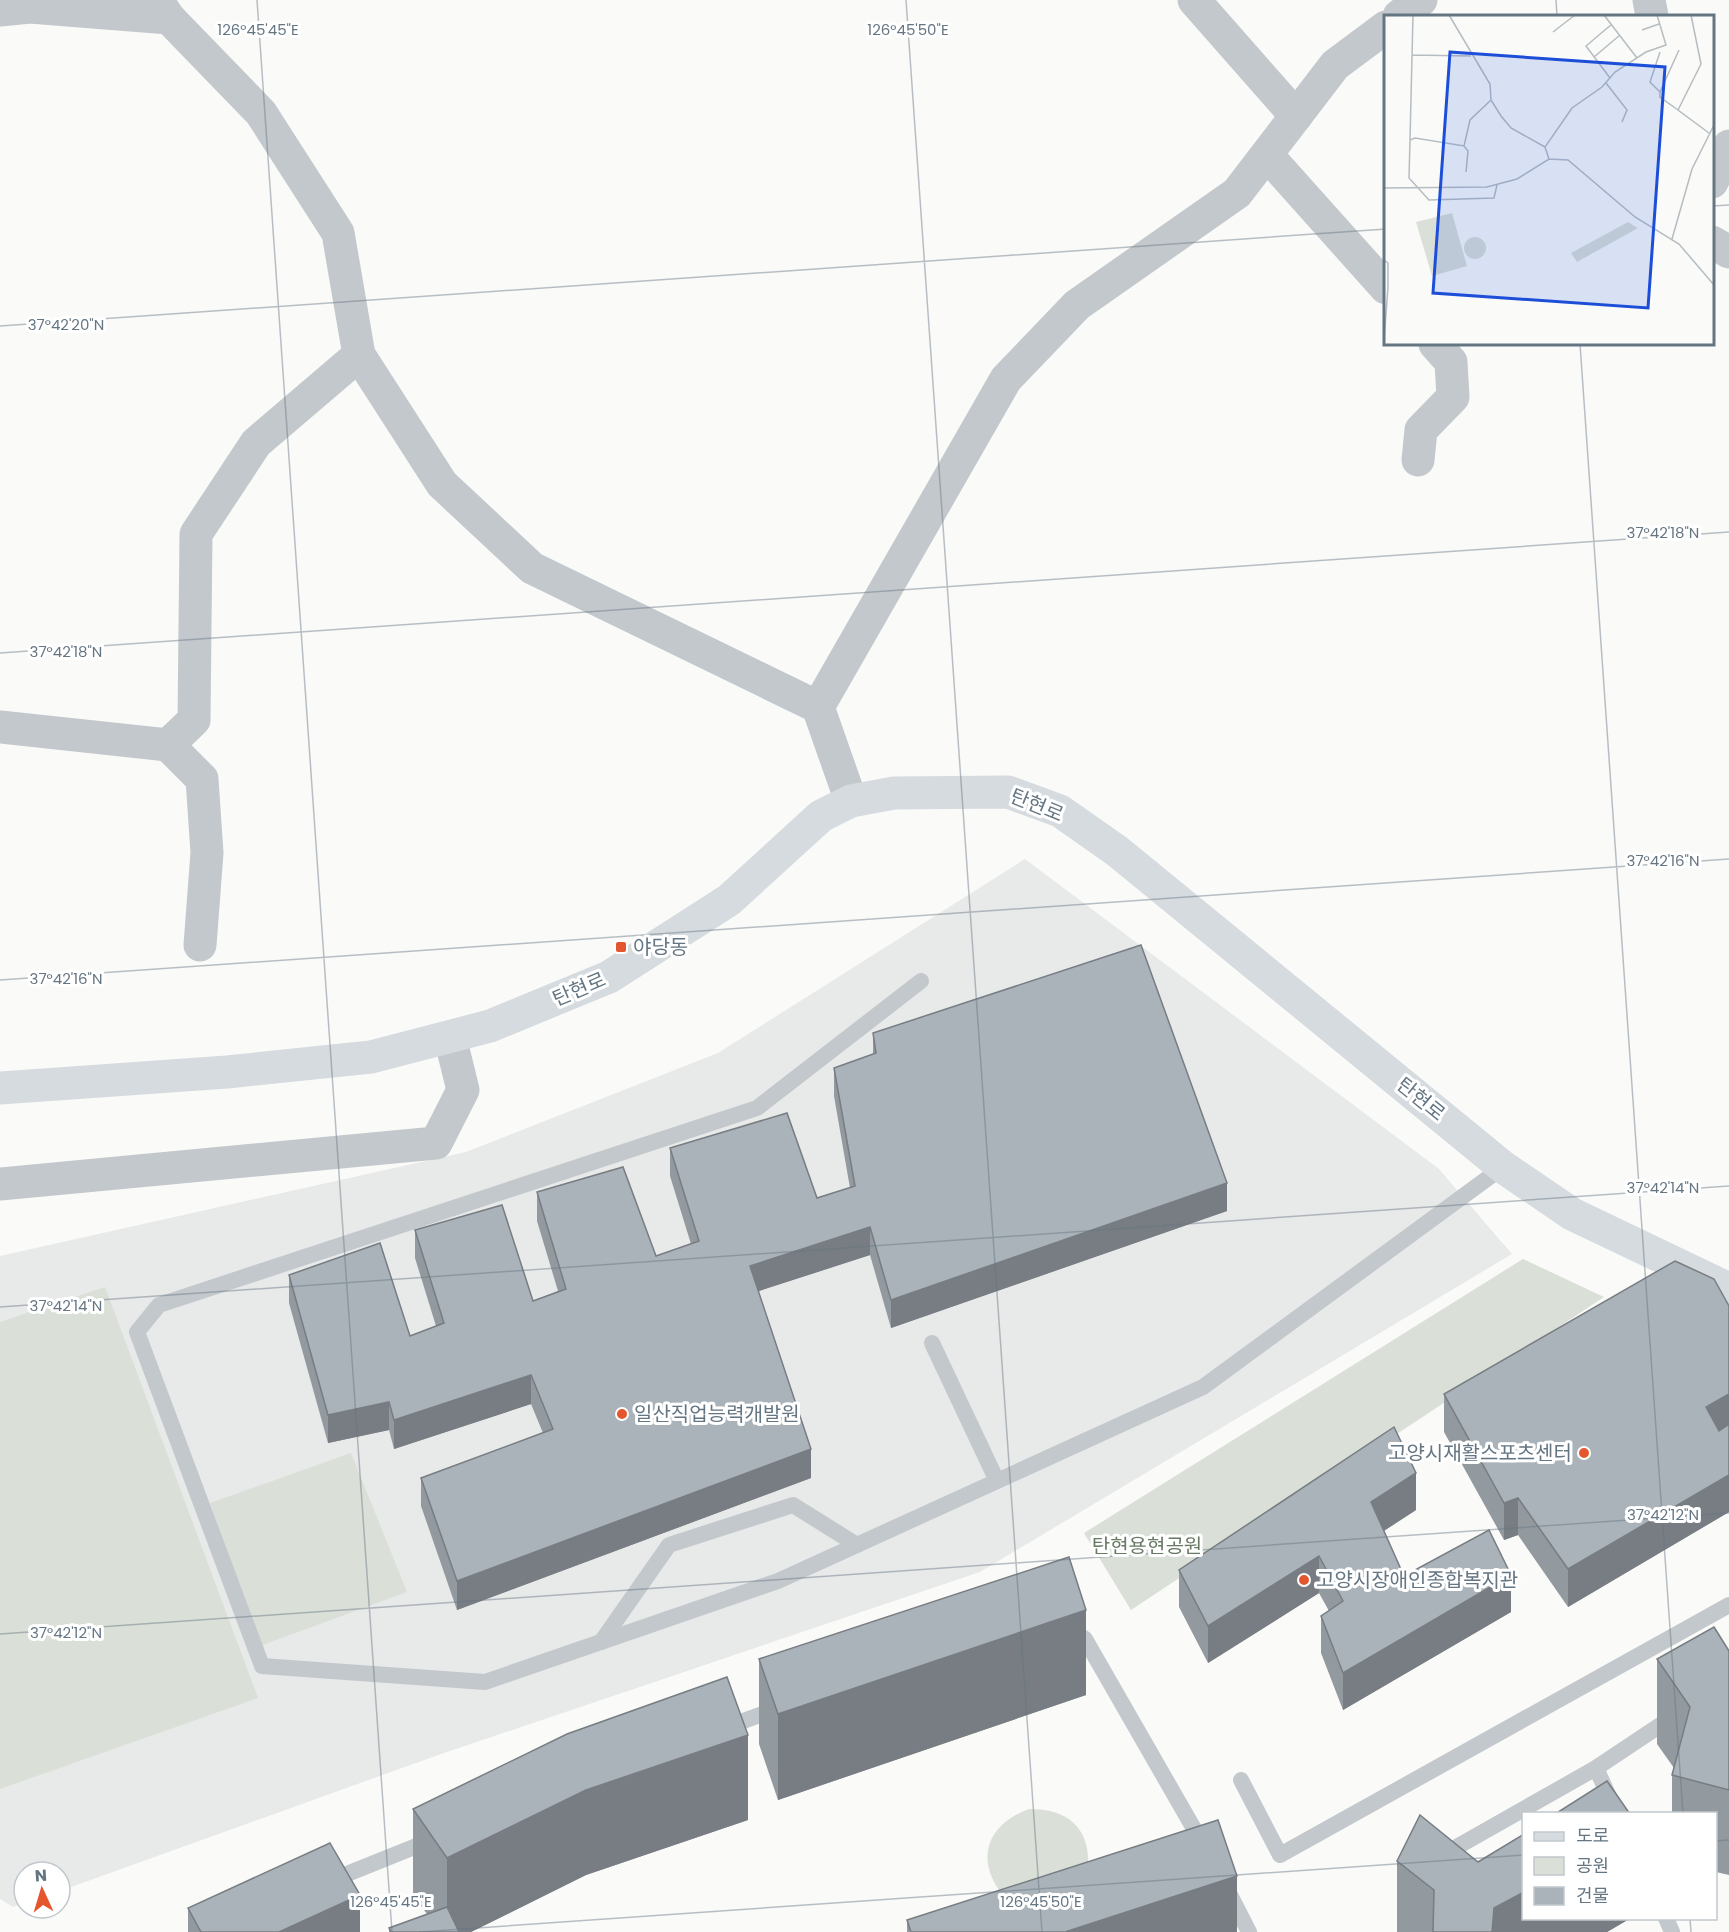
<svg xmlns="http://www.w3.org/2000/svg" width="1729" height="1932" viewBox="0 0 1729 1932" font-family="Poppins,'Noto Sans KR',sans-serif">
  <style>
    .built { fill: #e8e9e9 }
    .green { fill: #dadfd7 }
    .lines { fill: none; stroke-linecap: round; stroke-linejoin: round }
    .service { stroke: #c3c8cc; stroke-width: 16 }
    .minor { stroke: #c3c8cc; stroke-width: 33 }
    .secondary { stroke: #d6dbdf; stroke-width: 33 }
    .wall { fill: #929a9f }
    .shaded-wall { fill: #777d82 }
    .building { fill: #aab3b9; stroke: #777d82; stroke-width: 1.5 }
    .ticks { fill: none; stroke: #657683; stroke-width: 1.5; stroke-opacity: 0.45 }
    .poi-dot { fill: #e4572e; stroke: #fff; stroke-width: 2 }
    .labels { text-anchor: middle; stroke-width: 6; stroke-linejoin: round; paint-order: stroke }
    .street-label { font-size: 20px; fill: #657683; stroke: #fff }
    .poi-label { font-size: 20px; fill: #657683; stroke: #fff; text-anchor: start }
    .park-label { font-size: 20px; fill: #687a64; stroke: #fff }
    .inset-road { fill: none; stroke: #b5bdc2; stroke-width: 1.5 }
    .view { fill: #1d4ed8; fill-opacity: 0.15; stroke: #1d4ed8; stroke-width: 3 }
    .inset-edge { fill: none; stroke: #657683; stroke-width: 3 }
    .ticks-label { font-size: 15px; text-anchor: middle; fill: #657683; stroke: #fff; stroke-width: 6; stroke-linejoin: round; paint-order: stroke }
  </style>
  <rect width="100%" height="100%" fill="#fafaf8"/>
  <!-- built -->
  <path class="built" d="M1025,859L1439,1169L1512,1254L980,1572L441,1754L60,1891V1872H24V1903L13,1907L0,1899V1256L466,1152L718,1053Z"/>
  <!-- green -->
  <g class="green">
    <path d="M1523,1259L1604,1297L1131,1610L1084,1533Z"/>
    <path d="M105,1287L258,1698L0,1789V1322Z"/>
    <path d="M351,1453L407,1592L260,1646L210,1503Z"/>
    <path d="M1029,1809C1070,1809 1091,1829 1088,1871L1008,1901C974,1865 983,1826 1029,1809Z"/>
  </g>
  <g class="lines">
    <!-- service -->
    <g class="service">
      <path d="M921,981L757,1108L159,1305L137,1332L262,1666L485,1682L778,1581L1203,1387L1503,1167"/>
      <path d="M932,1343L997,1481"/>
      <path d="M1070,1629L1085,1639L1205,1848"/>
      <path d="M601,1642L669,1545L793,1505L857,1545"/>
      <path d="M721,1729L779,1708"/>
      <path d="M1596,1768L1617,1814"/>
      <path d="M1241,1780L1280,1855L1729,1605"/>
      <path d="M1439,1857L1596,1768L1674,1716"/>
      <path d="M327,1882L434,1839"/>
      <path d="M1227,1889L1249,1932"/>
      <path d="M1666,1918L1672,1932"/>
    </g>
    <!-- minor -->
    <g class="minor">
      <path d="M157,0L169,18L261,113L338,233L359,355L442,484L532,568L818,707"/>
      <path d="M1194,0L1296,116"/>
      <path d="M1649,0L1652,16"/>
      <path d="M0,10L30,7L169,18"/>
      <path d="M1399,16L1421,0"/>
      <path d="M1267,155L1386,288"/>
      <path d="M1712,182L1729,146"/>
      <path d="M1712,242L1729,252"/>
      <path d="M1418,460L1421,430L1453,397L1451,362L1435,344"/>
      <path d="M0,727L168,745L194,720L196,534L256,443L359,355"/>
      <path d="M168,745L202,779L207,853L200,945"/>
      <path d="M851,801L818,707L1006,379L1077,305L1237,193L1335,65L1386,27"/>
      <path d="M0,1184L436,1143L463,1090L450,1037"/>
    </g>
    <!-- secondary -->
    <path class="secondary" d="M0,1088L227,1072L371,1057L490,1026L609,977L729,900L821,816L851,801L894,793L1008,792L1060,811L1117,851L1503,1167L1572,1214L1729,1289"/>
  </g>
  <!-- wall -->
  <g class="wall">
    <path d="M873,1033L1227,1211L891,1328L870,1255L758,1291L811,1478L457,1610L421,1506V1478L543,1433L531,1404L394,1449L389,1430L328,1443L289,1303V1275L410,1336L436,1326L415,1258V1230L533,1301L558,1291L537,1221V1192L656,1256L691,1244L670,1176V1148L817,1198L850,1188L834,1096V1068L873,1054Z"/>
    <path d="M1729,1306V1512L1568,1607L1518,1535L1504,1540L1444,1432V1394Z"/>
    <path d="M1416,1510L1384,1531L1404,1576L1511,1612L1343,1710L1321,1653V1616L1329,1611L1319,1593L1208,1663L1179,1607V1570Z"/>
    <path d="M1729,1651V1875L1716,1872V1814H1672V1775L1674,1768L1657,1744V1659Z"/>
    <path d="M759,1659L1086,1695L778,1800L759,1744Z"/>
    <path d="M413,1809L748,1820L586,1875L471,1932H389V1928L427,1914L413,1895Z"/>
    <path d="M1397,1861L1478,1862L1524,1918H1631L1607,1932H1397Z"/>
    <path d="M188,1908L360,1932H188Z"/>
    <path d="M907,1920L1237,1932H907Z"/>
  </g>
  <!-- shaded-wall -->
  <g class="shaded-wall">
    <path d="M1227,1183V1211L891,1328V1300Z"/>
    <path d="M870,1227V1255L750,1294V1266Z"/>
    <path d="M531,1375V1404L394,1449V1420Z"/>
    <path d="M1729,1394V1432L1706,1444V1407Z"/>
    <path d="M389,1402V1430L328,1443V1415Z"/>
    <path d="M811,1449V1478L457,1610V1581Z"/>
    <path d="M1416,1473V1510L1371,1539V1502Z"/>
    <path d="M1729,1475V1512L1568,1607V1569Z"/>
    <path d="M1518,1498V1535L1504,1540V1503Z"/>
    <path d="M1319,1556V1593L1208,1663V1626Z"/>
    <path d="M1511,1575V1612L1343,1710V1673Z"/>
    <path d="M1086,1610V1695L778,1800V1714Z"/>
    <path d="M748,1735V1820L586,1875L471,1932H447V1858L586,1790Z"/>
    <path d="M1237,1876V1932H1065Z"/>
    <path d="M1524,1892V1918H1631L1607,1932H1492L1494,1908Z"/>
    <path d="M360,1895V1932H279Z"/>
  </g>
  <!-- building -->
  <g class="building">
    <path d="M1141,945L1227,1183L891,1300L870,1227L750,1266L811,1449L457,1581L421,1478L553,1429L531,1375L394,1420L389,1402L328,1415L289,1275L380,1243L410,1336L444,1323L415,1230L502,1205L533,1301L566,1289L537,1192L623,1167L656,1256L699,1241L670,1148L787,1113L817,1198L855,1186L834,1068L876,1053L873,1033Z"/>
    <path d="M1675,1261L1714,1279L1729,1306V1394L1706,1407L1719,1431L1729,1424V1475L1568,1569L1518,1498L1504,1503L1444,1394Z"/>
    <path d="M1394,1427L1416,1473L1371,1502L1404,1576L1489,1530L1511,1575L1343,1673L1321,1616L1343,1601L1319,1556L1208,1626L1179,1570Z"/>
    <path d="M1069,1557L1086,1610L778,1714L759,1659Z"/>
    <path d="M1714,1627L1729,1651V1790L1672,1775L1690,1707L1657,1659Z"/>
    <path d="M727,1677L748,1735L586,1790L447,1858L413,1809L567,1734Z"/>
    <path d="M1607,1781L1630,1814H1555Z"/>
    <path d="M1420,1815L1478,1862L1524,1834V1892L1494,1908L1492,1932H1433L1434,1890L1397,1861Z"/>
    <path d="M1218,1820L1237,1876L1065,1932H911L907,1920Z"/>
    <path d="M330,1843L360,1895L279,1932H201L188,1908Z"/>
    <path d="M447,1907L459,1932H391L389,1928Z"/>
  </g>
  <!-- ticks -->
  <path class="ticks" d="M257,0L392,1932M906,0L1042,1932M1556,0L1557,16M1712,206L1729,205M0,326L1386,229M1580,344L1683,1814M0,653L1729,532M0,980L1729,859M0,1307L1729,1186M0,1634L1729,1513M1716,1841L1729,1840M1690,1918L1691,1932M419,1932L1524,1855"/>
  <!-- markers -->
  <g class="poi-dot">
    <rect x="615" y="941" width="12" height="12" rx="3"/>
    <circle cx="622" cy="1414" r="6"/>
    <circle cx="1584" cy="1453" r="6"/>
    <circle cx="1304" cy="1580" r="6"/>
  </g>
  <g class="labels">
    <!-- street labels -->
    <g class="street-label">
      <text transform="translate(1037 805) rotate(22)" y="7">탄현로</text>
      <text transform="translate(579 989) rotate(-23)" y="7">탄현로</text>
      <text transform="translate(1421 1099) rotate(39)" y="7">탄현로</text>
    </g>
    <!-- poi labels -->
    <g class="poi-label">
      <text x="633" y="954">야당동</text>
      <text x="634" y="1421">일산직업능력개발원</text>
      <text x="1572" y="1460" text-anchor="end">고양시재활스포츠센터</text>
      <text x="1316" y="1587">고양시장애인종합복지관</text>
    </g>
    <!-- park labels -->
    <g class="park-label">
      <text x="1147" y="1553">탄현용현공원</text>
    </g>
  </g>
  <!-- overview -->
  <g transform="translate(1384 15)">
    <rect width="330" height="330" fill="#fafaf8"/>
    <path d="M68,198L83,251L48,261L32,207ZM244,207L254,213L193,247L187,238ZM80 233a11 11 0 1 1 22 0a11 11 0 1 1-22 0Z" fill="#dadfd7"/>
    <path class="inset-road" d="M65,0L106,69L107,85L117,101L127,113L161,132M220,0L253,43M307,0L317,49L294,95L325,118M258,15L275,9M169,17L191,0M276,37L266,67L276,77M28,40L87,41M210,42L236,20M226,63L202,31L228,9M222,68L243,95L238,107M107,85L86,105L80,131L31,123L26,125L25,163L45,185L110,183L113,170M294,95L276,82V77L295,35M26,125L29,0M80,131L84,136L82,157M165,144L161,132L188,93L218,72L231,57L262,37L282,30L273,0M0,163V245M0,173L103,172L133,164L165,144L184,145L251,202L295,229L330,270M288,224L308,154L330,110M0,245L4,248V272L0,325"/>
    <path class="view" d="M66,37L281,52L264,293L49,278Z"/>
    <rect width="330" height="330" class="inset-edge"/>
  </g>
  <g class="ticks-label">
    <text x="258" y="35">126°45'45"E</text>
    <text x="908" y="35">126°45'50"E</text>
    <text x="66" y="330">37°42'20"N</text>
    <text x="1663" y="538">37°42'18"N</text>
    <text x="66" y="657">37°42'18"N</text>
    <text x="1663" y="866">37°42'16"N</text>
    <text x="66" y="984">37°42'16"N</text>
    <text x="1663" y="1193">37°42'14"N</text>
    <text x="66" y="1311">37°42'14"N</text>
    <text x="1663" y="1520">37°42'12"N</text>
    <text x="66" y="1638">37°42'12"N</text>
    <text x="391" y="1907">126°45'45"E</text>
    <text x="1041" y="1907">126°45'50"E</text>
  </g>
  <!-- legend -->
  <rect x="1522" y="1812" width="195" height="108" fill="#ffffff" stroke="#c1c8cd" stroke-width="1.5"/>
  <rect x="1534" y="1832" width="30" height="9" fill="#d6dbdf" stroke="#c1c8cd" stroke-width="1.5"/>
  <text x="1576" y="1842" font-size="18" fill="#657683">도로</text>
  <rect x="1534" y="1857" width="30" height="18" fill="#dadfd7" stroke="#c1c8cd" stroke-width="1.5"/>
  <text x="1576" y="1872" font-size="18" fill="#657683">공원</text>
  <rect x="1534" y="1887" width="30" height="18" fill="#aab3b9" stroke="#c1c8cd" stroke-width="1.5"/>
  <text x="1576" y="1902" font-size="18" fill="#657683">건물</text>
  <!-- north arrow -->
  <g transform="translate(42 1890) rotate(356)"><circle r="28" fill="#ffffff" stroke="#c1c8cd" stroke-width="1.5"/>
  <path d="M0-4.5L10 22L0 15L-10 22Z" fill="#e4572e"/>
  <text y="-9" font-size="16" font-weight="bold" text-anchor="middle" fill="#657683">N</text>
  </g>
</svg>
